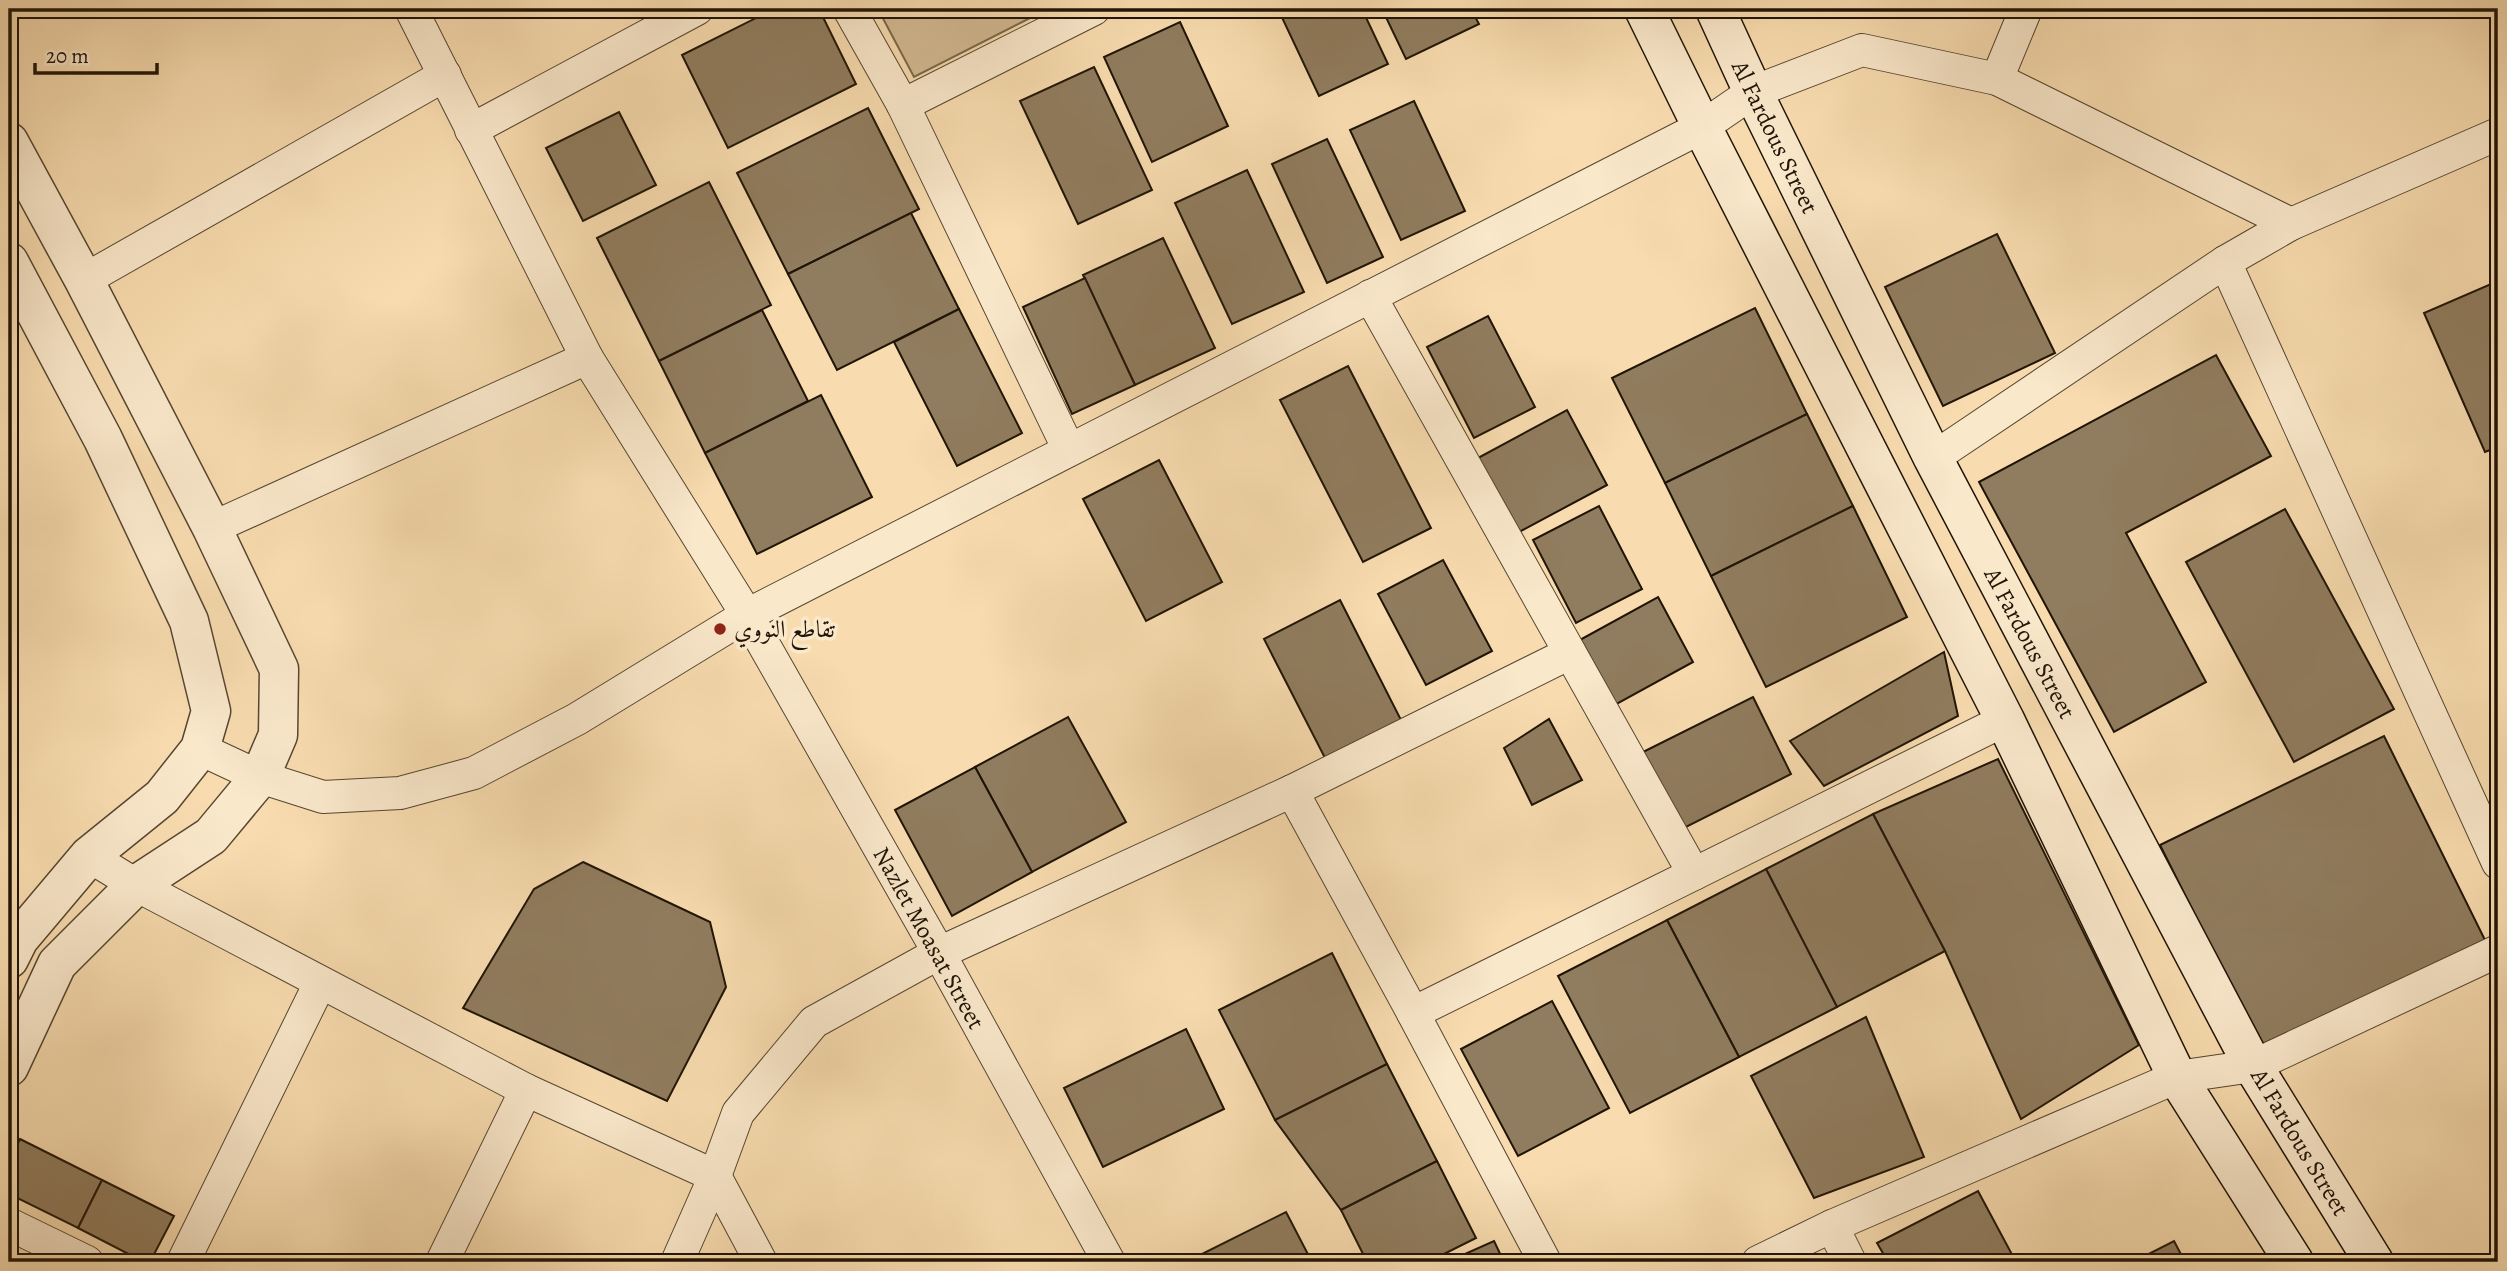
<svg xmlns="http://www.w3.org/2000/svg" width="2507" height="1271" viewBox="0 0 2507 1271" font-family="Alegreya,Amiri,serif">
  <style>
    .green { fill: #d3ba92; stroke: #7a674c; stroke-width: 2 }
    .building { fill: #907c5e; stroke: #201407; stroke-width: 2 }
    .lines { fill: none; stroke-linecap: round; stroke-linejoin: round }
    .minor-casing { stroke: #564631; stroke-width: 34 }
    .tertiary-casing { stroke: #564631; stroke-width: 41 }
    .secondary-casing { stroke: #201407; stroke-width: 41 }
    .minor { stroke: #fae8cb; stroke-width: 32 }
    .tertiary { stroke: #fae8cb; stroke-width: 38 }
    .secondary { stroke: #fae8cb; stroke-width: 38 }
    .poi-dot { fill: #8f2418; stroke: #fae8cb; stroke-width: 2.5 }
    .labels { text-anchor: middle; stroke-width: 7; stroke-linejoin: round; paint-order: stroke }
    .street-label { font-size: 24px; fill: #201407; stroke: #fae8cb }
    .poi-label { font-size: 24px; fill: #201407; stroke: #fae8cb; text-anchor: start }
  </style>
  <rect width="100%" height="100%" fill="#f8dcaf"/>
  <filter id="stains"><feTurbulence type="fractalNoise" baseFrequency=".00286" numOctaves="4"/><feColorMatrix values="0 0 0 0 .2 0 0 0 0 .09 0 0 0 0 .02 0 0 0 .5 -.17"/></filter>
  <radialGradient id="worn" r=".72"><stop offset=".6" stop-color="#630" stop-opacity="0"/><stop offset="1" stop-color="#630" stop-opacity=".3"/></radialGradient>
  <!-- green -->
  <path class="green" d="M878,9H1048L914,77Z"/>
  <!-- building -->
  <g class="building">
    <path d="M774,9H819L856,84L728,148L682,55Z"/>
    <path d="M1278,9H1362L1388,64L1319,96Z"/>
    <path d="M1382,9H1471L1479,24L1406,59Z"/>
    <path d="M1180,22L1228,126L1152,162L1104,57Z"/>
    <path d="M1094,67L1152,190L1078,224L1020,101Z"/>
    <path d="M1414,101L1465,211L1401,240L1350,130Z"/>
    <path d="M868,108L919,209L788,274L737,173Z"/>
    <path d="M619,112L656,185L583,221L546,148Z"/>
    <path d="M1327,139L1383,257L1327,283L1272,164Z"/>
    <path d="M1247,170L1304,292L1232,324L1175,203Z"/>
    <path d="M709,182L771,305L659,361L597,238Z"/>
    <path d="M911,213L959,309L837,370L788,274Z"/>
    <path d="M1997,234L2055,353L1943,406L1885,287Z"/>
    <path d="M1163,238L1215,348L1135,385L1083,275Z"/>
    <path d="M1085,278L1135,385L1072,414L1023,307Z"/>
    <path d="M2498,281V447L2485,452L2424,313Z"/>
    <path d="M1755,308L1807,414L1665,483L1612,378Z"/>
    <path d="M959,309L1022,433L957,466L894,342Z"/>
    <path d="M762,310L808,401L705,453L659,361Z"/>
    <path d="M1488,316L1535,407L1474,438L1427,347Z"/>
    <path d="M2216,355L2271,456L2126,533L2206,682L2114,732L1979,482Z"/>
    <path d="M1348,366L1431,528L1363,562L1280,400Z"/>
    <path d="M821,395L872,497L757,554L705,453Z"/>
    <path d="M1567,410L1607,485L1519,532L1478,458Z"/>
    <path d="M1807,414L1853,506L1711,576L1665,483Z"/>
    <path d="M1159,460L1222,582L1146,621L1083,499Z"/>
    <path d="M1599,506L1642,589L1576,623L1533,540Z"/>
    <path d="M1853,506L1907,617L1766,687L1711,576Z"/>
    <path d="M2285,509L2394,709L2294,762L2186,562Z"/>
    <path d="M1443,560L1492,651L1426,685L1378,594Z"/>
    <path d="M1658,597L1693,662L1613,706L1578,641Z"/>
    <path d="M1340,600L1401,720L1325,758L1264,639Z"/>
    <path d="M1944,652L1958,716L1824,786L1790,741Z"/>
    <path d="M1753,697L1791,774L1682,829L1643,752Z"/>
    <path d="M1068,717L1126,822L1032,872L975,767Z"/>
    <path d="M1549,719L1582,780L1532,805L1504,748Z"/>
    <path d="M2384,736L2485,940L2262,1049L2160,845Z"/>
    <path d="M1998,759L2139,1045L2021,1119L1945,951L1873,814Z"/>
    <path d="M975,767L1032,872L952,916L895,810Z"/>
    <path d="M1873,814L1945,951L1837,1007L1766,869Z"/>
    <path d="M583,862L710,922L726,987L667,1101L463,1008L534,889Z"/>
    <path d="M1766,869L1837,1007L1739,1057L1667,920Z"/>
    <path d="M1667,920L1739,1057L1630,1113L1558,976Z"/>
    <path d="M1332,953L1387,1064L1275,1120L1219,1010Z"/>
    <path d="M1552,1001L1609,1108L1518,1156L1461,1049Z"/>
    <path d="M1866,1017L1924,1157L1814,1198L1751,1076Z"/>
    <path d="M1186,1029L1224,1109L1103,1167L1064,1088Z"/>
    <path d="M1387,1064L1437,1161L1341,1210L1275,1120Z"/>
    <path d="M20,1139L102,1180L78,1228L9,1194V1161Z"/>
    <path d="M1437,1161L1476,1238L1428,1262H1367L1341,1210Z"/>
    <path d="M102,1180L174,1216L150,1262H144L78,1228Z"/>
    <path d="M1978,1191L2016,1262H1888L1877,1243Z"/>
    <path d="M1286,1212L1312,1262H1186Z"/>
    <path d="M1494,1241L1504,1262H1447Z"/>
    <path d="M2174,1241L2185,1262H2133Z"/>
    <path d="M9,1251L31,1262H9Z"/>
  </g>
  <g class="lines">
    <defs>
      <g id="minor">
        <path d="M411,9L587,358L747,615L939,953L1109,1262"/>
        <path d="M849,9L903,105L1069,450"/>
        <path d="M1997,79L2026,9"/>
        <path d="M903,105L1094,9"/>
        <path d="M471,130L697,9"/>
        <path d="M2225,262L2498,863"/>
        <path d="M84,280L445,75"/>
        <path d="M1370,296L1694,874"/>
        <path d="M1933,458L2225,262L2291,224L2498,134"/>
        <path d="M212,528L587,358"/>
        <path d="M200,749L260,777L323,797L400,793L474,773L577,719L747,615L1702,127L1753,92L1862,50L1997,79L2291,224"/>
        <path d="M1292,791L1413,1013L1545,1262"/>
        <path d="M89,856L136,885L526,1090L715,1176L761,1262"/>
        <path d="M1413,1013L2005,720"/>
        <path d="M9,1224L87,1262"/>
        <path d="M1832,1226L1850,1262"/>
        <path d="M183,1262L320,983"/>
        <path d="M442,1262L526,1090"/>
        <path d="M677,1262L715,1176L738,1113L814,1022L939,953L1292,791L1570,653"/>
        <path d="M1758,1262L1832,1226L2177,1077L2253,1066L2498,951"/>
      </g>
      <g id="tertiary">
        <path d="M9,142L84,280L212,528L279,669L278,735L260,777L211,836L136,885L57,964L9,1067"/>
        <path d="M9,262L103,439L189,621L211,711L200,749L162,797L89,856L19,939L9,959"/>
      </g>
      <g id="secondary">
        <path d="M1644,9L1702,127L2005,720L2177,1077L2294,1262"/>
        <path d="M1715,9L1753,92L1933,458L2253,1066L2374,1262"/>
      </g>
    </defs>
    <!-- minor casing -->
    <use href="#minor" class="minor-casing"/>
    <!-- tertiary casing -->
    <use href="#tertiary" class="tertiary-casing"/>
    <!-- secondary casing -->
    <use href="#secondary" class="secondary-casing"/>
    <!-- minor -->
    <use href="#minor" class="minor"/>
    <!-- tertiary -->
    <use href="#tertiary" class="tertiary"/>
    <!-- secondary -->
    <use href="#secondary" class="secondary"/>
  </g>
  <!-- markers -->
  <circle class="poi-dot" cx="720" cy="629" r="7"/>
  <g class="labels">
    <!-- street labels -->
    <g class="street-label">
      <text transform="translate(1775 137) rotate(64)" y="8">Al Fardous Street</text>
      <text transform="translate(2030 643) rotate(62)" y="8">Al Fardous Street</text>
      <text transform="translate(929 938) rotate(61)" y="8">Nazlet Moasat Street</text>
      <text transform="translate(2300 1142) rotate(59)" y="8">Al Fardous Street</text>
    </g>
    <!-- poi labels -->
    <g class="poi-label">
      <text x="734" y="637">تقاطع النووي</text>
    </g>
  </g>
  <!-- margin -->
  <rect width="2507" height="1271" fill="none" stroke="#f8dcaf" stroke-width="35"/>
  <rect x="10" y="10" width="2486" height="1250" fill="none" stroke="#201407" stroke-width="3.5"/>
  <rect x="18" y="18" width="2472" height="1236" fill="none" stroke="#201407" stroke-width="2"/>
  <!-- scale -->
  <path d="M35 63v10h122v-10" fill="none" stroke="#201407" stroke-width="3.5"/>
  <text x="46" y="63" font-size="21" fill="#201407" stroke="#fae8cb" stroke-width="5" paint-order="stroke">20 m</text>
  <rect width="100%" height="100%" filter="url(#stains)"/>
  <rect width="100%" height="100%" fill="url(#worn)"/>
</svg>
